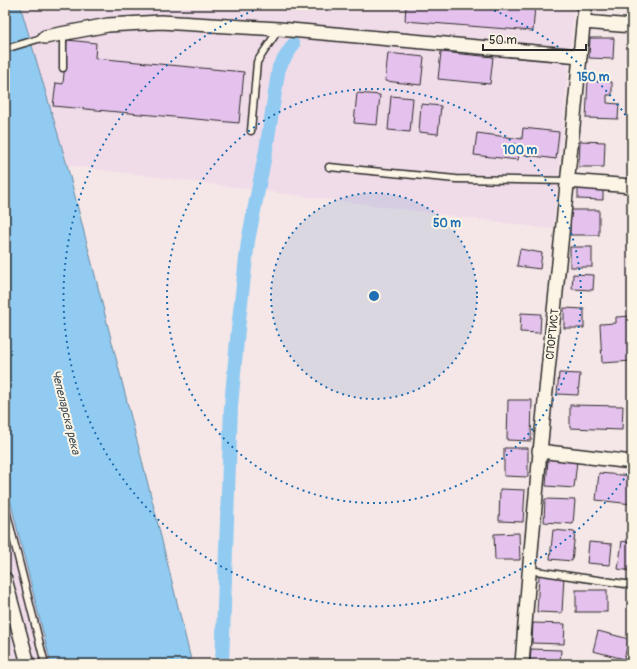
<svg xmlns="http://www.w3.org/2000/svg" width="637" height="669" viewBox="0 0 637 669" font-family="Pangolin,sans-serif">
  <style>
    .built { fill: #f0dbe9 }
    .water { fill: #91cbf1; stroke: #688ba2 }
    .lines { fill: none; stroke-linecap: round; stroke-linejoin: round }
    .canal { stroke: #91cbf1; stroke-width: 14 }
    .building { fill: #e5c2ed; stroke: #2b2b2b }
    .lane-casing { stroke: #2b2b2b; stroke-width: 9 }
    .street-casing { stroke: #2b2b2b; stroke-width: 16 }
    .lane { stroke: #fcf5e5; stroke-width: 6 }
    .street { stroke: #fcf5e5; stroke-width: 13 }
    .ring { fill: none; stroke: #1f6fb2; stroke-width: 2; stroke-dasharray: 2 4 }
    .labels { text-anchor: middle; stroke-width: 4; stroke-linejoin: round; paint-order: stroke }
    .street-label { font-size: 11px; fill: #2b2b2b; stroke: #fcf5e5 }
    .water-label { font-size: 12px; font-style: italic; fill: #44535c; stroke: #fcf5e5 }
    .centre { fill: #1f6fb2; stroke: #fcf5e5; stroke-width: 2 }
    .ring-label { font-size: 12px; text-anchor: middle; font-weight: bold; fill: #1f6fb2; stroke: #fcf5e5; stroke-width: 4; stroke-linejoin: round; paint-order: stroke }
  </style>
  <rect width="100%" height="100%" fill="#f5e6e7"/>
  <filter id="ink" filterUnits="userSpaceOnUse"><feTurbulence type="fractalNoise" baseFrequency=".025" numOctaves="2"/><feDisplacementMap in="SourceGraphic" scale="8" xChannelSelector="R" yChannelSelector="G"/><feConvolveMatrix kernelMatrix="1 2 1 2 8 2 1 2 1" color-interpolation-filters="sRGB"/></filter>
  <g filter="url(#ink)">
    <!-- built -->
    <g class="built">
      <path d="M20,5H574L553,229L67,165Z"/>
      <path d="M5,480L24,555L51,664H5Z"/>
    </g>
    <!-- water -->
    <path class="water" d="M5,5H20L67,165L154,508L192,664H51L5,480Z"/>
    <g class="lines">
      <!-- canal -->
      <path class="canal" d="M222,664L231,406L238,329L248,241L266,150L279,67L293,45"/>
    </g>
    <!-- building -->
    <g class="building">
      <path d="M406,5H535L533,31L405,21Z"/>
      <path d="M590,38H614L613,59L589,58Z"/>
      <path d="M628,38H632V63L627,62Z"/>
      <path d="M67,40L96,43L95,58L244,72L239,123L53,106L56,83L63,84Z"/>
      <path d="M441,52L493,57L490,84L438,79Z"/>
      <path d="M388,53L424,57L421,85L385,81Z"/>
      <path d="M588,80L612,82V95H607V103L619,104L618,119L586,118Z"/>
      <path d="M357,93L380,95L377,125L354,123Z"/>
      <path d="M391,96L413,98L410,132L388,130Z"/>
      <path d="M421,104L441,106L438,134L419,132Z"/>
      <path d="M523,128L559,132L556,159L519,154L518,160L474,155L477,133L522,139Z"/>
      <path d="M580,141L605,142L604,167H579Z"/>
      <path d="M578,186L603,187V200L578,199Z"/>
      <rect x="570" y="210" width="29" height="25"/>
      <rect x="570" y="247" width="22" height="20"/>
      <path d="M520,249L542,253L540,269L517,266Z"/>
      <path d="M573,274L594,275L593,290L572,289Z"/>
      <path d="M564,308L584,309V328H564Z"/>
      <path d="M521,313L541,314L540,333L520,332Z"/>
      <path d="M632,316V361L602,363L600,324L616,323V317Z"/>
      <path d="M559,373L580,374L578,395L557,394Z"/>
      <path d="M508,400H532L531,441L507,440Z"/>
      <path d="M570,405L623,406L622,430L570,428Z"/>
      <path d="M504,448H528V477L504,476Z"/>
      <path d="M548,459L577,461L574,488L546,486Z"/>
      <path d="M599,473L632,476V504L596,500Z"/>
      <path d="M500,489L525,490L523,522L499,521Z"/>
      <path d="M545,499L575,500L573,524L544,522Z"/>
      <path d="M553,530L575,532L572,561L550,559Z"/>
      <path d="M519,533L520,560H495L494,534Z"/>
      <path d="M622,541L632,543V571L618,569Z"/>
      <path d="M589,542L612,544L610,565L587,563Z"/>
      <path d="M539,575L564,576L562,613L537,612Z"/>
      <rect x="576" y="590" width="31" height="22"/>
      <path d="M533,623L565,624L564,644L532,643Z"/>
      <path d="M598,631L629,639L624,659L593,651Z"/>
      <path d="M531,649L561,650L560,664H530Z"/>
    </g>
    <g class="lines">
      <defs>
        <g id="lane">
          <path d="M63,34V68"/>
          <path d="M5,49L45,37"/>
          <path d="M251,131L257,62L279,29"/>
          <path d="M329,167L456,179L568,181"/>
          <path d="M5,506L45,664"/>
          <path d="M529,570L632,585"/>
        </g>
        <g id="street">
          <path d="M584,22L632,26"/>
          <path d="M45,37L108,25L161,22L279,29L580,56"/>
          <path d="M568,181L632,186"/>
          <path d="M539,451L632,462"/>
          <path d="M5,579L28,664"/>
          <path d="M522,664C538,444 564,225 585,5"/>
        </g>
      </defs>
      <!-- lane casing -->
      <use href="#lane" class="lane-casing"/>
      <!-- street casing -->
      <use href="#street" class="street-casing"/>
      <!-- lane -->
      <use href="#lane" class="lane"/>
      <!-- street -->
      <use href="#street" class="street"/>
    </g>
  </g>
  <!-- distance rings -->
  <circle cx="374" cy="296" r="103" fill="#1f6fb2" fill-opacity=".12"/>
  <g class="ring">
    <circle cx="374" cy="296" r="103"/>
    <circle cx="374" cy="296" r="207"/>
    <path d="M631 469A310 310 0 1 1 265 6M483 6A310 310 0 0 1 631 123"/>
  </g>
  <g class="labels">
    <!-- street labels -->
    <g class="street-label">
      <text transform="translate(552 334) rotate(-84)" y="4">СПОРТИСТ</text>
    </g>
    <!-- water labels -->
    <g class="water-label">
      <text transform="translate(66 412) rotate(76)" y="4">Чепеларска река</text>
    </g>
  </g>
  <circle cx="374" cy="296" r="6" class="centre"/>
  <g class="ring-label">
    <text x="593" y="81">150 m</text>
    <text x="520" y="154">100 m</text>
    <text x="447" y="227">50 m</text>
  </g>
  <!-- margin -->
  <rect width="637" height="669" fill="none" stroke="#fcf5e5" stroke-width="20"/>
  <rect x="10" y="10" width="617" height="649" fill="none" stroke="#2b2b2b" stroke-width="1.5" filter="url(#ink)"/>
  <!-- scale -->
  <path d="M483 44v6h103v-6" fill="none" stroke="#2b2b2b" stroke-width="2"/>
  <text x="489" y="44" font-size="12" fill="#2b2b2b" stroke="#fcf5e5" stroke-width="3" paint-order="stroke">50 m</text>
</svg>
